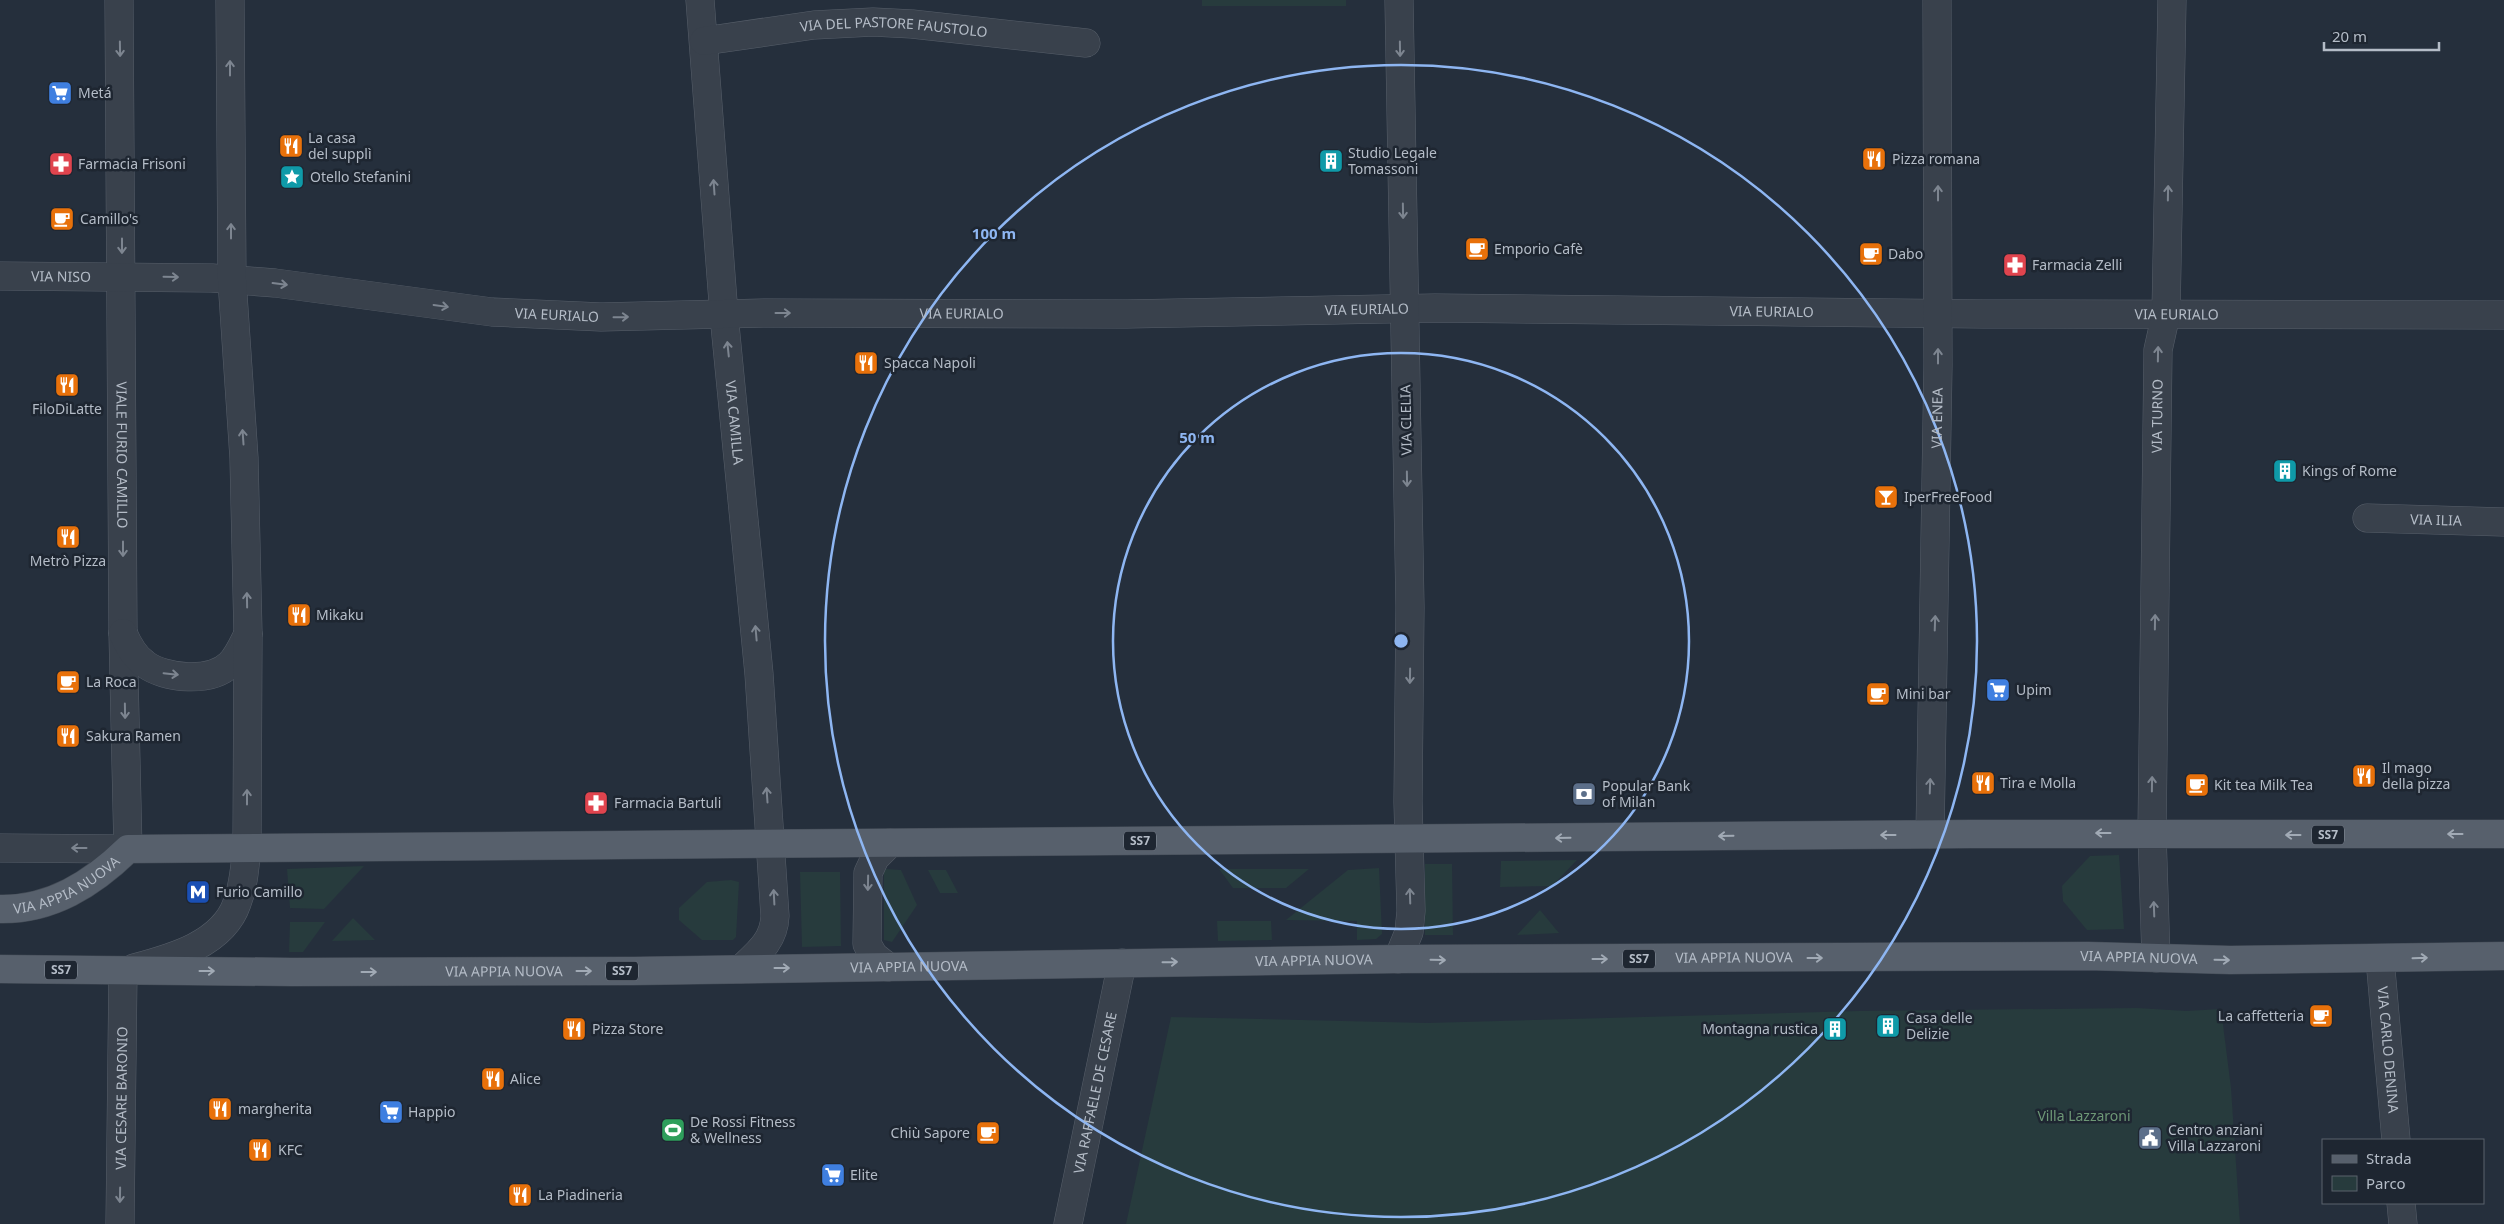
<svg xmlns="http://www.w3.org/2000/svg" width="2504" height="1224" viewBox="0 0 2504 1224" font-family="'Noto Sans',sans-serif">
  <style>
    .green { fill: #273b3d }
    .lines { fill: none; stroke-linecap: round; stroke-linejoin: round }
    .minor-casing { stroke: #575f6a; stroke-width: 29 }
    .tertiary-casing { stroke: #575f6a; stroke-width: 29 }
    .primary-casing { stroke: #424a55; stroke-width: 29 }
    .minor { stroke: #39414c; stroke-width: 28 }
    .tertiary { stroke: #39414c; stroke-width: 28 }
    .primary { stroke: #57606c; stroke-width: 28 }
    .oneway { stroke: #7d8590 }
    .oneway2 { stroke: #a1aab5 }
    .ring { fill: none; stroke: #8eb6f2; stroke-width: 2.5 }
    .labels { text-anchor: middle; stroke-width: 5; stroke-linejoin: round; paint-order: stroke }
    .shield { fill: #1e2631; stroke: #878f9a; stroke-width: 1 }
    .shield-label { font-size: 12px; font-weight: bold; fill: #b4bcc7 }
    .street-label { font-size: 14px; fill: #b4bcc7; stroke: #1e2631 }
    .poi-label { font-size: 14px; fill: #b4bcc7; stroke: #1e2631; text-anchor: start }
    .park-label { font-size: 14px; fill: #6d9776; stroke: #1e2631 }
    .centre { fill: #8eb6f2; stroke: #1e2631; stroke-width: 2.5 }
    .ring-label { font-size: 15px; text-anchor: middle; font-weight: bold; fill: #8eb6f2; stroke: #1e2631; stroke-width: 5; stroke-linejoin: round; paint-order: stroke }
  </style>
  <rect width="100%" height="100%" fill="#252f3c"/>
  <!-- green -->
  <g class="green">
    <rect x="1202" y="0" width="144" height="6"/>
    <path d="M2119,855L2124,929L2087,930L2063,901L2062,886L2090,856Z"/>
    <path d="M1577,860L1552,886L1500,887L1501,861Z"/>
    <path d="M1425,864H1452L1453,935H1425Z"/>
    <path d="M364,866L324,909L290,908L287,869Z"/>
    <path d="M1379,868L1382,934L1376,939L1357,940V921L1286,920L1348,870Z"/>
    <path d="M886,869L901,870L917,905L892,942L884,940V872Z"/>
    <path d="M1219,869H1309L1286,888H1233Z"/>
    <path d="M928,870H946L958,893H940Z"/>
    <path d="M800,872H840L841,946L802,947Z"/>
    <path d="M731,880L739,882L736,937L733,940H702L679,920V908L707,882Z"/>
    <path d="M1540,910L1559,933L1517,935Z"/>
    <path d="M353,918L375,940L332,941Z"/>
    <path d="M1217,921H1271L1272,940L1218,941Z"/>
    <path d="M290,922H325L303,952H289Z"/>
    <path d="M2137,1008L2186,1011L2221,1009L2231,1088L2240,1224H1126L1171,1017L1427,1023L1859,1011Z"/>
  </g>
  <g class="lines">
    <defs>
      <g id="minor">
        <path id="s1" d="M119,0L123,633L128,849"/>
        <path id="s2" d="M700,0L724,315L759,674L775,916C774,941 758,953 741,969"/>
        <path id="s3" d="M704,41L814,25L873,22L912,24L1086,43"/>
        <path id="s4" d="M0,276L212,278L275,283L492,312L601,317L765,313L1126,314L1435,308L1984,314L2504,315"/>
        <path id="s5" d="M2367,518L2504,522"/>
        <path d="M123,633C128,645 135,657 145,664C165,679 211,683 230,664C238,656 243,644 248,634"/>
        <path id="s6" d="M1930,834L1938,365L1937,0"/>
        <path id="s7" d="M2156,958L2152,833L2158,350L2166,314L2172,0"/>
        <path d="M1398,959L1409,932L1411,911L1408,802L1410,607L1399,0"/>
        <path id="s8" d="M2380,959L2396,1140"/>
        <path d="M888,967L874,956L867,944L868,873L875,858L890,843"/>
        <path d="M134,968C172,958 223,944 237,903C244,885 245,865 247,846L248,634L244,458L232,280L230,0"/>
        <path d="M2401,1203L2403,1224"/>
        <path id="s9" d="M1068,1224L1122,963"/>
      </g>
      <g id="tertiary">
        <path d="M0,848L128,849"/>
        <path id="s10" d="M120,1224L123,971"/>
      </g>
      <g id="primary">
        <path id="s11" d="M0,909C51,910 92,884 128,849L1971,834H2504"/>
        <path id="s12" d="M0,969L292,972L634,971L1398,959L2088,956L2230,960L2504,956"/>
      </g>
    </defs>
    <!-- minor casing -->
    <use href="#minor" class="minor-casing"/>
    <!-- tertiary casing -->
    <use href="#tertiary" class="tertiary-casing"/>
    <!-- primary casing -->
    <use href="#primary" class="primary-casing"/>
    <!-- minor -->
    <use href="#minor" class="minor"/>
    <!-- tertiary -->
    <use href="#tertiary" class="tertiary"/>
    <!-- primary -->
    <use href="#primary" class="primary"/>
  </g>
  <!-- one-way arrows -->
  <defs><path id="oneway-shaft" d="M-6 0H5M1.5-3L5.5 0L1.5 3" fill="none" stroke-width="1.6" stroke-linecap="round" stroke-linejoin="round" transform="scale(1.25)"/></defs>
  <g class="oneway">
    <use href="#oneway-shaft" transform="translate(120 49) rotate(89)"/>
    <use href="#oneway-shaft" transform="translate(1400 49) rotate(89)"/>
    <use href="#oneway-shaft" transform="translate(230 68) rotate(-90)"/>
    <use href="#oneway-shaft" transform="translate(714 187) rotate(-94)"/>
    <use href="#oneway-shaft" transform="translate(1938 193) rotate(-90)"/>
    <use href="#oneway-shaft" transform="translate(2168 193) rotate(-89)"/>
    <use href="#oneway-shaft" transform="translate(1403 211) rotate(89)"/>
    <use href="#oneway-shaft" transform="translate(231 231) rotate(-90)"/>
    <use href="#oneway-shaft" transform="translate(122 246) rotate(90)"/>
    <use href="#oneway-shaft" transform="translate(171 277) rotate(1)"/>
    <use href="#oneway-shaft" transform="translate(280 284) rotate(7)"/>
    <use href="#oneway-shaft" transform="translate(441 306) rotate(8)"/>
    <use href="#oneway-shaft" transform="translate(783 313)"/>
    <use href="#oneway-shaft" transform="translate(621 317) rotate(-1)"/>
    <use href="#oneway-shaft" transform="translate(728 349) rotate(-96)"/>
    <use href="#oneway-shaft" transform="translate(2158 354) rotate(-89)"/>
    <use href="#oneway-shaft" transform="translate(1938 356) rotate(-90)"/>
    <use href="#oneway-shaft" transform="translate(243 437) rotate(-94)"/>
    <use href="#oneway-shaft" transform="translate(1407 479) rotate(89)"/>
    <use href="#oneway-shaft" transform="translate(123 549) rotate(90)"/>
    <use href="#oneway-shaft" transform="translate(247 600) rotate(-91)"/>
    <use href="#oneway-shaft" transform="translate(2155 622) rotate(-89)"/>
    <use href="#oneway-shaft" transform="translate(1935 623) rotate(-88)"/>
    <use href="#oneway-shaft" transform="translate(756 633) rotate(-95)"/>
    <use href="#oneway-shaft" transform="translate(171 674) rotate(6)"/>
    <use href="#oneway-shaft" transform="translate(1410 676) rotate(91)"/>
    <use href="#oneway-shaft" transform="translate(125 711) rotate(89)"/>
    <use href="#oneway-shaft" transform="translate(2152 784) rotate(-89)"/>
    <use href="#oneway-shaft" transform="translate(1930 786) rotate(-88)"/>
    <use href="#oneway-shaft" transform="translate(767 795) rotate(-94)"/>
    <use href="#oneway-shaft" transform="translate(247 797) rotate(-90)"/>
    <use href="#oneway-shaft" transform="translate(79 848) rotate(-180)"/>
    <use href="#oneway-shaft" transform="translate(868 883) rotate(91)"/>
    <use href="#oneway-shaft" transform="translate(1410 896) rotate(-92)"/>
    <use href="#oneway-shaft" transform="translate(774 897) rotate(-93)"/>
    <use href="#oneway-shaft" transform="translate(2154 909) rotate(-92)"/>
    <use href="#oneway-shaft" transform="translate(120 1195) rotate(91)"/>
  </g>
  <g class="oneway2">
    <use href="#oneway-shaft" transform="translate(2103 833) rotate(180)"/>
    <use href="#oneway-shaft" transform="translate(2455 834) rotate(180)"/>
    <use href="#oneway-shaft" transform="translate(1888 835) rotate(180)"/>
    <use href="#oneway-shaft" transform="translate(2293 835) rotate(180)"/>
    <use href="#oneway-shaft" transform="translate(1726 836) rotate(179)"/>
    <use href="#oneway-shaft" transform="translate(1563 838) rotate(179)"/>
    <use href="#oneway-shaft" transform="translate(1815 958)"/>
    <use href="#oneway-shaft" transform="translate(2420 958) rotate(-2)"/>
    <use href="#oneway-shaft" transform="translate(1600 959)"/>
    <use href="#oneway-shaft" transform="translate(1438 960) rotate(1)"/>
    <use href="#oneway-shaft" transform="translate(2222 960) rotate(1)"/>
    <use href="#oneway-shaft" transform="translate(1170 962) rotate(-1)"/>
    <use href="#oneway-shaft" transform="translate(782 968)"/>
    <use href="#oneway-shaft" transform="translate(207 971)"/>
    <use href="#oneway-shaft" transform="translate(584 971)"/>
    <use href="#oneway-shaft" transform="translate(369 972)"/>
  </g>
  <!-- distance rings -->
  <g class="ring">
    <circle cx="1401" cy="641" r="288"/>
    <circle cx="1401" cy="641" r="576"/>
  </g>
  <!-- icons -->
  <defs>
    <symbol id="supermarket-square" viewBox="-11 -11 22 22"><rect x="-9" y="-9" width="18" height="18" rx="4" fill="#3f7fe0" stroke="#1e2631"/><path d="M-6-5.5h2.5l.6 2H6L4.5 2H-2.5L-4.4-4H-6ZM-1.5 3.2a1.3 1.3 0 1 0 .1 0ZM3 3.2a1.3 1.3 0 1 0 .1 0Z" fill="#fff"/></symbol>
    <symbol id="restaurant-square" viewBox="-11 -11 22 22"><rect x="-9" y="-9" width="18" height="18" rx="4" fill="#e8710a" stroke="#1e2631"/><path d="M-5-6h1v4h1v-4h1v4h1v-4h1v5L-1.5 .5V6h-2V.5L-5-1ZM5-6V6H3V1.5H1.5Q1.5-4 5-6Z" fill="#fff"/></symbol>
    <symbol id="building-square" viewBox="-11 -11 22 22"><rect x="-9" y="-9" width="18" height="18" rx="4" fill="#0f9aa8" stroke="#1e2631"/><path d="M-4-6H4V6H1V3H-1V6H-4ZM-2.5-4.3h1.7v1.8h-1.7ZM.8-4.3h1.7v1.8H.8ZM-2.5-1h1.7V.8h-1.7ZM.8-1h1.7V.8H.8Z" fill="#fff"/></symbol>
    <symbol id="pharmacy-square" viewBox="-11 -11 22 22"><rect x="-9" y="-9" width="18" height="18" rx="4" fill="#e0444e" stroke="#1e2631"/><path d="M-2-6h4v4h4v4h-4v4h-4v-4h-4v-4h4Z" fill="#fff"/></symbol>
    <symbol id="sight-square" viewBox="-11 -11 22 22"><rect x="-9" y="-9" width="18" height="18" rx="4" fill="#0f9aa8" stroke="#1e2631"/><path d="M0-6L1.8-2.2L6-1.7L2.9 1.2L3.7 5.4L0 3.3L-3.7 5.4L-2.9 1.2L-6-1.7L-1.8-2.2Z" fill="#fff"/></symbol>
    <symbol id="cafe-square" viewBox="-11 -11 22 22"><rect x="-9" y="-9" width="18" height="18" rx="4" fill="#e8710a" stroke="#1e2631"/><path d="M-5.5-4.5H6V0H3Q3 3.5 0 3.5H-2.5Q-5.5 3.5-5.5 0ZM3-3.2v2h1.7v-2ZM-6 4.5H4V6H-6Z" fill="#fff"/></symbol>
    <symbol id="bar-square" viewBox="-11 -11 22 22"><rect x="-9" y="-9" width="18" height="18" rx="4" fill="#e8710a" stroke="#1e2631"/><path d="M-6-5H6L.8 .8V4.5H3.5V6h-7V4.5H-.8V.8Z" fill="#fff"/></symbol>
    <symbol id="bank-square" viewBox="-11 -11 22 22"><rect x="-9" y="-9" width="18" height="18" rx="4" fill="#5c6f8a" stroke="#1e2631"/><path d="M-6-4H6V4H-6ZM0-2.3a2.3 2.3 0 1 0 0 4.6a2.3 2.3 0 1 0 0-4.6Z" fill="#fff"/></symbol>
    <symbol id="metro-square" viewBox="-11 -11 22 22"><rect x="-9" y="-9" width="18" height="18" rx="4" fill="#1a4fb4" stroke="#1e2631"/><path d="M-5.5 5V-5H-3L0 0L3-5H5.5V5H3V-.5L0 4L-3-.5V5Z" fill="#fff"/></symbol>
    <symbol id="stadium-square" viewBox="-11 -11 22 22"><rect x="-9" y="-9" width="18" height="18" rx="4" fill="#2e9e5b" stroke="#1e2631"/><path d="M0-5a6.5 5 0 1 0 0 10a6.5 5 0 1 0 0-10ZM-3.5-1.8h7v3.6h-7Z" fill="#fff"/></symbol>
    <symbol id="civic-square" viewBox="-11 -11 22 22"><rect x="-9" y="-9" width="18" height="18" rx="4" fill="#5c6f8a" stroke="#1e2631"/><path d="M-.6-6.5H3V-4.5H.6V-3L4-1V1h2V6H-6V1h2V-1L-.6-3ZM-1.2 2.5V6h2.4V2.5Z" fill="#fff"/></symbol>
  </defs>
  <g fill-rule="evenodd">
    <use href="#supermarket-square" x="46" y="79" width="28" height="28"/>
    <use href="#restaurant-square" x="277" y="132" width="28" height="28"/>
    <use href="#restaurant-square" x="1860" y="145" width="28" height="28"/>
    <use href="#building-square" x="1317" y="147" width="28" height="28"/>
    <use href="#pharmacy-square" x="47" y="150" width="28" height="28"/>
    <use href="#sight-square" x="278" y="163" width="28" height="28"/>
    <use href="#cafe-square" x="48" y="205" width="28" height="28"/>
    <use href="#cafe-square" x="1463" y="235" width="28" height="28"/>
    <use href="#cafe-square" x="1857" y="240" width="28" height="28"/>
    <use href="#pharmacy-square" x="2001" y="251" width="28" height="28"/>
    <use href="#restaurant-square" x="852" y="349" width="28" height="28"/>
    <use href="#restaurant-square" x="53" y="371" width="28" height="28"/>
    <use href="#building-square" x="2271" y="457" width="28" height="28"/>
    <use href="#bar-square" x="1872" y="483" width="28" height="28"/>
    <use href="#restaurant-square" x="54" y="523" width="28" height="28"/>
    <use href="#restaurant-square" x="285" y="601" width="28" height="28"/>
    <use href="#cafe-square" x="54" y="668" width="28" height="28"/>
    <use href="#supermarket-square" x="1984" y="676" width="28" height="28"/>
    <use href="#cafe-square" x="1864" y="680" width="28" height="28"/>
    <use href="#restaurant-square" x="54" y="722" width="28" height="28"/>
    <use href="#restaurant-square" x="2350" y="762" width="28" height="28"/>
    <use href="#restaurant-square" x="1969" y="769" width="28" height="28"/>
    <use href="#cafe-square" x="2183" y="771" width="28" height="28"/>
    <use href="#bank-square" x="1570" y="780" width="28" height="28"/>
    <use href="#pharmacy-square" x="582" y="789" width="28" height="28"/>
    <use href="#metro-square" x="184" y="878" width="28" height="28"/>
    <use href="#cafe-square" x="2307" y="1002" width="28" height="28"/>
    <use href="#building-square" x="1874" y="1012" width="28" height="28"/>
    <use href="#restaurant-square" x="560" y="1015" width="28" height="28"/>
    <use href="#building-square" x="1821" y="1015" width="28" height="28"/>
    <use href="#restaurant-square" x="479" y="1065" width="28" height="28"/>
    <use href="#restaurant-square" x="206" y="1095" width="28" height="28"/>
    <use href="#supermarket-square" x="377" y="1098" width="28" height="28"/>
    <use href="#stadium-square" x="659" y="1116" width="28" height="28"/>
    <use href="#cafe-square" x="974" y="1119" width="28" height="28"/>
    <use href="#civic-square" x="2136" y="1124" width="28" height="28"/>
    <use href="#restaurant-square" x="246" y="1136" width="28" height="28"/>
    <use href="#supermarket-square" x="819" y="1161" width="28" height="28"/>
    <use href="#restaurant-square" x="506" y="1181" width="28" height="28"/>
  </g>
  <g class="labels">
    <!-- shield labels -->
    <g class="shield">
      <rect x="2312" y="825.5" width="32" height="19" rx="4"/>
      <rect x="1124" y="831.5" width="32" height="19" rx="4"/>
      <rect x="1623" y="949.5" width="32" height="19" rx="4"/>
      <rect x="45" y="960.5" width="32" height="19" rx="4"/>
      <rect x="606" y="961.5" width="32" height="19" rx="4"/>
    </g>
    <g class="shield-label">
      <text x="2328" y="839">SS7</text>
      <text x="1140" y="845">SS7</text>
      <text x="1639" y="963">SS7</text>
      <text x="61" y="974">SS7</text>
      <text x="622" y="975">SS7</text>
    </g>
    <!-- street labels -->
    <g class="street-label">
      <text dy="5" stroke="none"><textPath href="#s3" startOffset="191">VIA DEL PASTORE FAUSTOLO</textPath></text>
      <text dy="5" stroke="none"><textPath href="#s4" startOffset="61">VIA NISO</textPath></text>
      <text dy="5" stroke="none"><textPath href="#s4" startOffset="1369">VIA EURIALO</textPath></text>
      <text dy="5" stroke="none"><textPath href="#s4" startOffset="1774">VIA EURIALO</textPath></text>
      <text dy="5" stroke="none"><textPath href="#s4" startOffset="964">VIA EURIALO</textPath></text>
      <text dy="5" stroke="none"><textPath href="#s4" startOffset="2179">VIA EURIALO</textPath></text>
      <text dy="5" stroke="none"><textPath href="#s4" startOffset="559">VIA EURIALO</textPath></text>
      <text dy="5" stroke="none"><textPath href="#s7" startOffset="542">VIA TURNO</textPath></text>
      <text dy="5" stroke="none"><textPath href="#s6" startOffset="416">VIA ENEA</textPath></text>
      <text transform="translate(1406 420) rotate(-91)" y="5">VIA CLELIA</text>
      <text dy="5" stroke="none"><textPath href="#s2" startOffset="424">VIA CAMILLA</textPath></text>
      <text dy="5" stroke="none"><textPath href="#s1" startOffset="455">VIALE FURIO CAMILLO</textPath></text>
      <text dy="5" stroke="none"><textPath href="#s5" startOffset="69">VIA ILIA</textPath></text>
      <text dy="5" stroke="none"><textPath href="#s11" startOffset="72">VIA APPIA NUOVA</textPath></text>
      <text dy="5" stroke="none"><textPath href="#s12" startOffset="1734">VIA APPIA NUOVA</textPath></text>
      <text dy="5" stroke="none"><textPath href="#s12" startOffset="2139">VIA APPIA NUOVA</textPath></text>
      <text dy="5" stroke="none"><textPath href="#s12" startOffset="1314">VIA APPIA NUOVA</textPath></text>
      <text dy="5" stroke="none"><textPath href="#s12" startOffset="909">VIA APPIA NUOVA</textPath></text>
      <text dy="5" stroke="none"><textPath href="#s12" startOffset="504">VIA APPIA NUOVA</textPath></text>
      <text dy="5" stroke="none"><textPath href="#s8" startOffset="91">VIA CARLO DENINA</textPath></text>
      <text dy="5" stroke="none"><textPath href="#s9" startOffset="134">VIA RAFFAELE DE CESARE</textPath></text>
      <text dy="5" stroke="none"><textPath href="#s10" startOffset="126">VIA CESARE BARONIO</textPath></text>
    </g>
    <!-- poi labels -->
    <g class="poi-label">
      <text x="78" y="98">Metá</text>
      <text x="308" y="143">La casa<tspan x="308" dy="16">del supplì</tspan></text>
      <text x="1348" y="158">Studio Legale<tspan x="1348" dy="16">Tomassoni</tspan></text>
      <text x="1892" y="164">Pizza romana</text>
      <text x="78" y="169">Farmacia Frisoni</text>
      <text x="310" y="182">Otello Stefanini</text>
      <text x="80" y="224">Camillo's</text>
      <text x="1494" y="254">Emporio Cafè</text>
      <text x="1888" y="259">Dabo</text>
      <text x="2032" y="270">Farmacia Zelli</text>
      <text x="884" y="368">Spacca Napoli</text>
      <text x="67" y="414" text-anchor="middle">FiloDiLatte</text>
      <text x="2302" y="476">Kings of Rome</text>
      <text x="1904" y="502">IperFreeFood</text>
      <text x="68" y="566" text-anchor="middle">Metrò Pizza</text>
      <text x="316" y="620">Mikaku</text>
      <text x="86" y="687">La Roca</text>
      <text x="2016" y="695">Upim</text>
      <text x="1896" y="699">Mini bar</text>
      <text x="86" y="741">Sakura Ramen</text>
      <text x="2382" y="773">Il mago<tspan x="2382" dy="16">della pizza</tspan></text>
      <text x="2000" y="788">Tira e Molla</text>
      <text x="2214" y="790">Kit tea Milk Tea</text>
      <text x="1602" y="791">Popular Bank<tspan x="1602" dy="16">of Milan</tspan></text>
      <text x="614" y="808">Farmacia Bartuli</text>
      <text x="216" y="897">Furio Camillo</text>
      <text x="2304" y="1021" text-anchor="end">La caffetteria</text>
      <text x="1906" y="1023">Casa delle<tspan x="1906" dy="16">Delizie</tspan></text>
      <text x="592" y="1034">Pizza Store</text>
      <text x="1818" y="1034" text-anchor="end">Montagna rustica</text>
      <text x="510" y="1084">Alice</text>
      <text x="238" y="1114">margherita</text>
      <text x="408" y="1117">Happio</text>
      <text x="690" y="1127">De Rossi Fitness<tspan x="690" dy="16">&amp; Wellness</tspan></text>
      <text x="2168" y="1135">Centro anziani<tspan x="2168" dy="16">Villa Lazzaroni</tspan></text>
      <text x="970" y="1138" text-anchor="end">Chiù Sapore</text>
      <text x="278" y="1155">KFC</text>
      <text x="850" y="1180">Elite</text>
      <text x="538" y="1200">La Piadineria</text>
    </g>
    <!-- park labels -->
    <g class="park-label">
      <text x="2084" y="1121">Villa Lazzaroni</text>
    </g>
  </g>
  <circle cx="1401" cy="641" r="8" class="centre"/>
  <g class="ring-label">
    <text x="994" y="239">100 m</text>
    <text x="1197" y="443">50 m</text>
  </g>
  <!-- legend -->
  <rect x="2322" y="1139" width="162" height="65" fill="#1e2631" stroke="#5a626d"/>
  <rect x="2332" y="1155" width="25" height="8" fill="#57606c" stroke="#5a626d"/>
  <text x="2366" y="1164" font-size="15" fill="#b4bcc7">Strada</text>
  <rect x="2332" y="1176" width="25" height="15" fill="#273b3d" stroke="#5a626d"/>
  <text x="2366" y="1189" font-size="15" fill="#b4bcc7">Parco</text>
  <!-- scale -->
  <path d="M2324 42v8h115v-8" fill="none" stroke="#b4bcc7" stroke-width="2.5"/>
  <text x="2332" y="42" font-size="15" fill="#b4bcc7" stroke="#1e2631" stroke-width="4" paint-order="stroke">20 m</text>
</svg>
